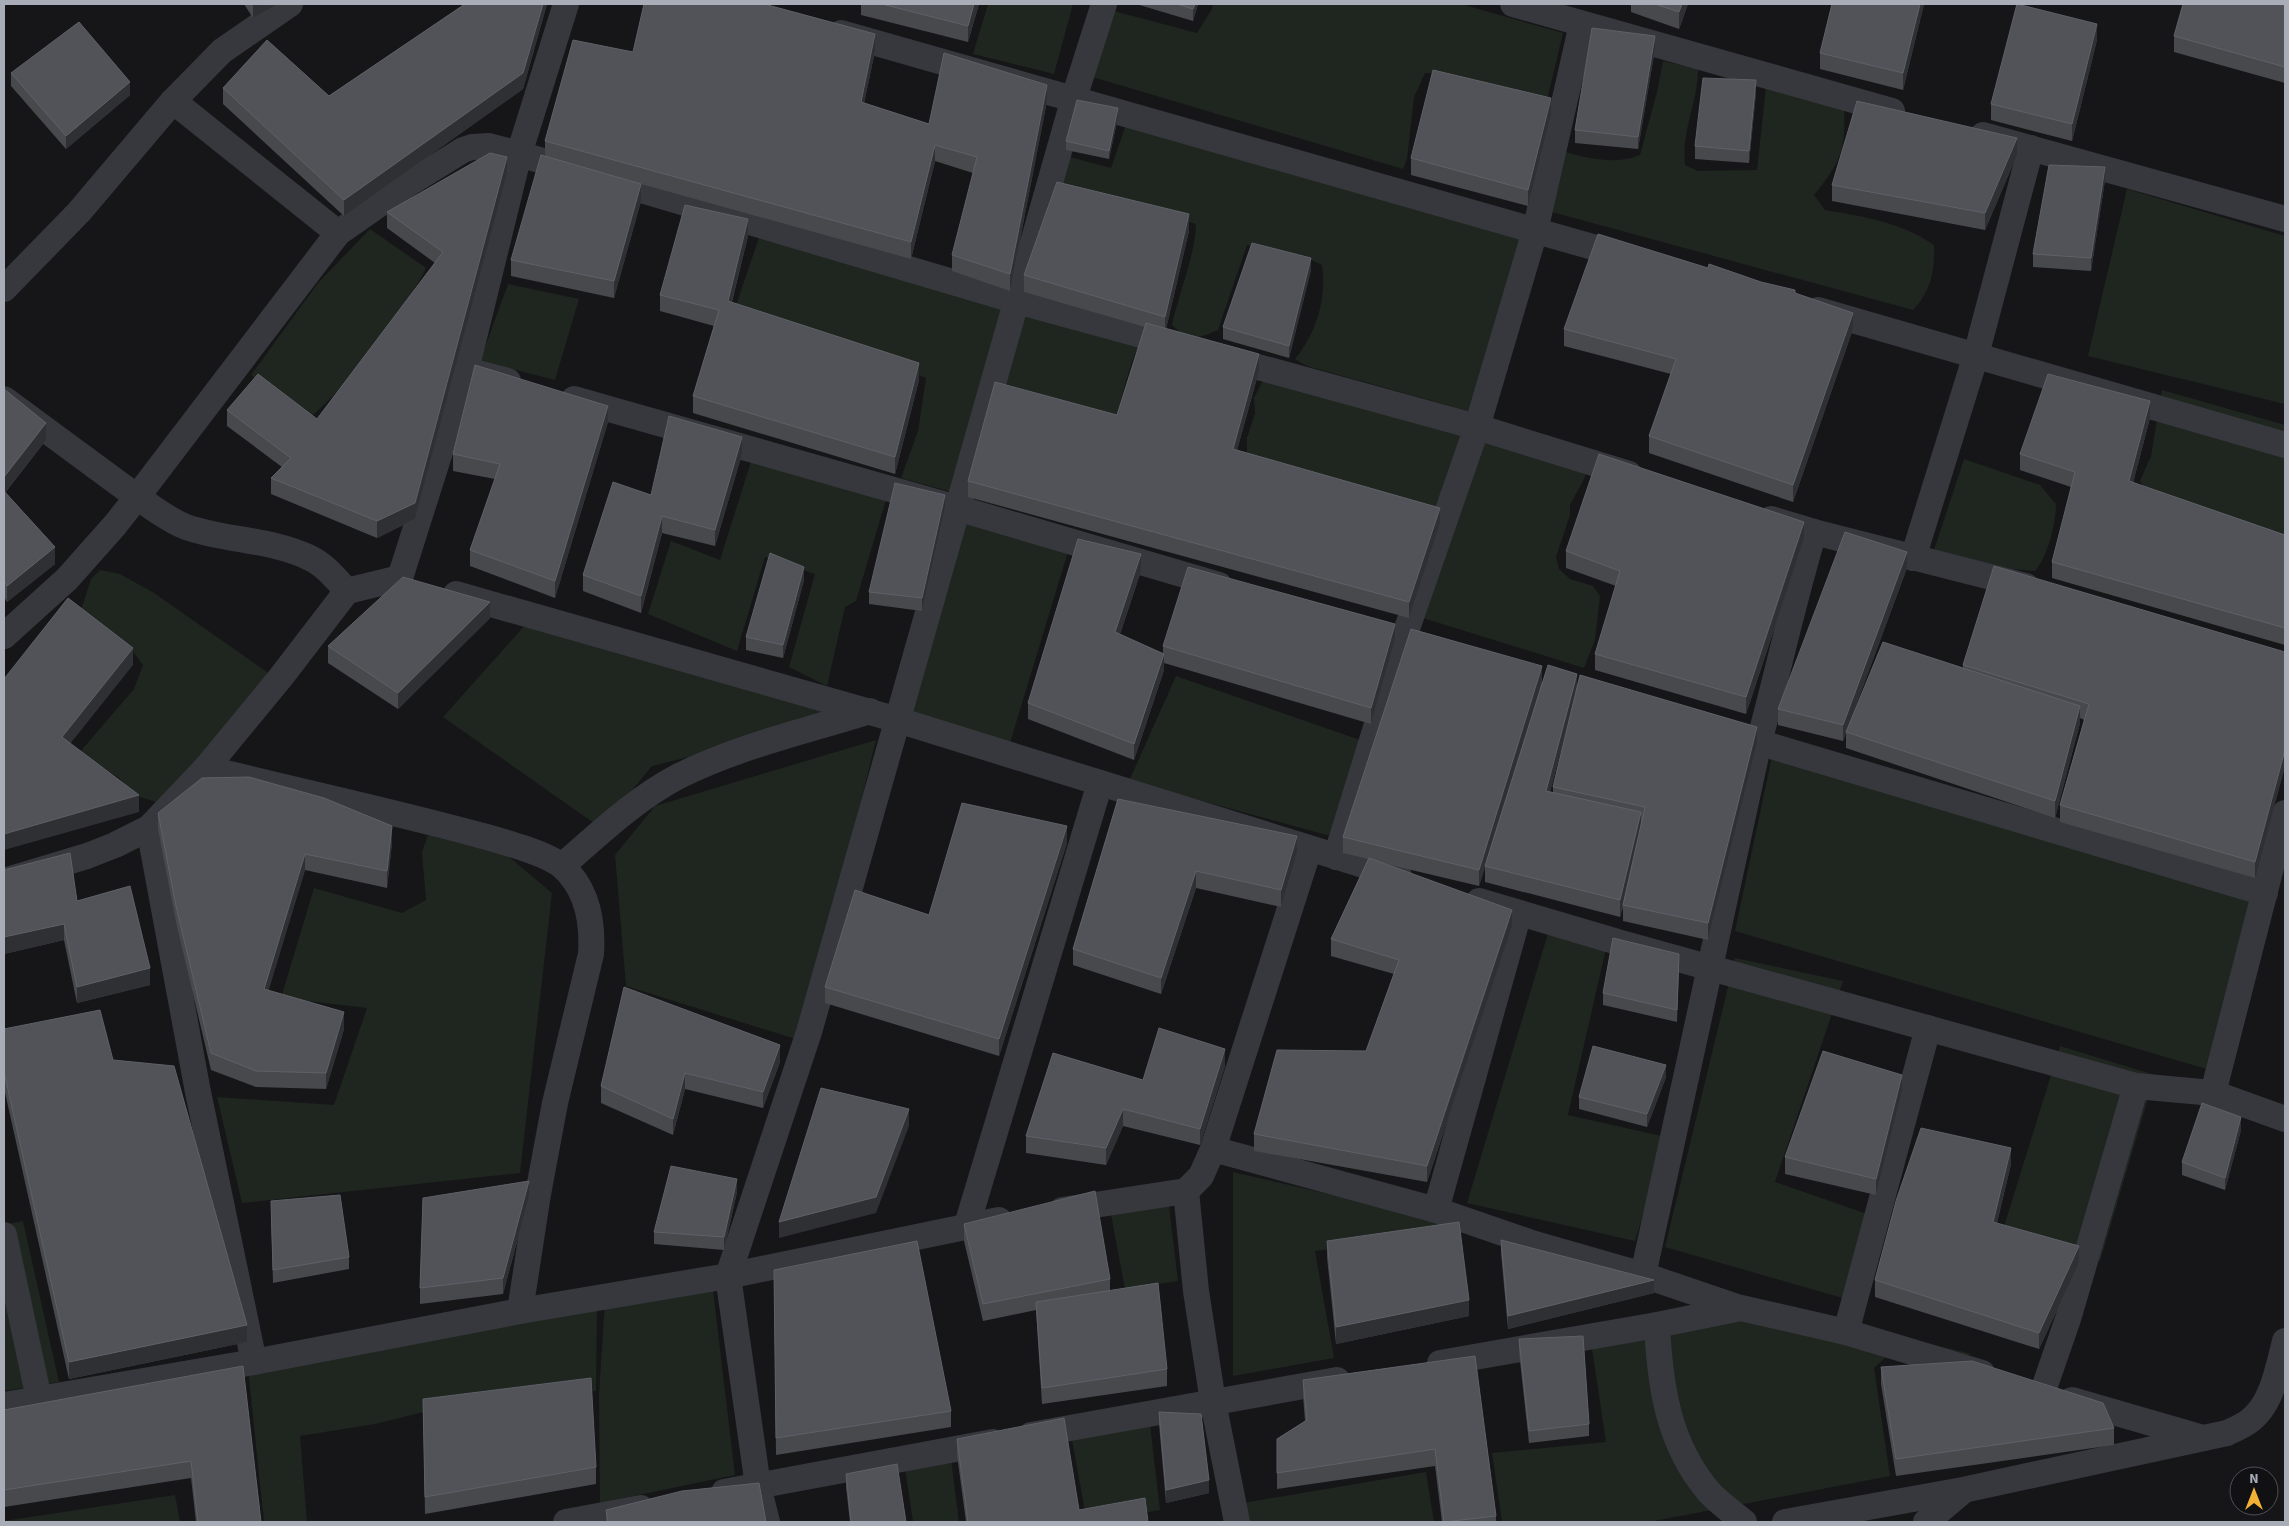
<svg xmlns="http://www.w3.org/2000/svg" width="2289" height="1526" viewBox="0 0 2289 1526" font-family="'Source Sans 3',sans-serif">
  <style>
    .green { fill: #1e261f }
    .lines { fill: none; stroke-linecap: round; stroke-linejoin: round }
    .minor { stroke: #37383d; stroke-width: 26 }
    .wall { fill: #47494d; fill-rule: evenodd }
    .shaded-wall { fill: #2f3033 }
    .building { fill: #525359; stroke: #5f6168 }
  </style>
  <rect width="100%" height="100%" fill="#161618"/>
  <!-- green -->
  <g class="green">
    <path d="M988,4H1073L1054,74L973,54Z"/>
    <path d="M1213,4H1461L1563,33L1548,96L1536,104L1447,74L1425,73L1414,97L1407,159L1403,169L1079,73L1114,11L1197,33L1212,9Z"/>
    <path d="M1663,61L1698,69C1698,104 1681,130 1685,165L1698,171L1757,170L1766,87L1844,109C1846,151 1840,163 1814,195L1825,210C1862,216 1903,223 1934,245C1935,271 1931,291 1913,310L1552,212L1566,152C1589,159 1617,165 1640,155L1657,92Z"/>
    <path d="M1130,113L1532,223L1479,414L1307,366L1295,359C1316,333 1327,299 1322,265L1309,259L1247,245L1218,330C1197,339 1189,342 1172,325C1179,292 1195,256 1196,224L1045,184L1051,152L1111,168Z"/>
    <path d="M2127,189L2285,236V404L2088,356Z"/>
    <path d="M370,229L426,268C415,292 399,311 383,332C362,362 341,391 313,415L290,404L251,375L318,283Z"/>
    <path d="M761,232L1009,303L959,494L901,478L918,431L926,378L832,342L733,314Z"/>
    <path d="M508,284L579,299L555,380L480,361Z"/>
    <path d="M1019,304L1141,342C1129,364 1124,390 1117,415L1107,420L994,392Z"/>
    <path d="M1263,380L1473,426L1445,517L1247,456V438L1255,413L1254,398Z"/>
    <path d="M2162,390L2285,425V536L2147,492L2140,481L2151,456Z"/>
    <path d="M1487,431L1586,463L1585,477L1570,505V515L1556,557L1559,569L1570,579L1593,586L1600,596L1595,640L1584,668L1423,618Z"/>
    <path d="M754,452L888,493L856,601L845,607L827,686L789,667L815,574L765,557L737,651L648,614L671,541L720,560Z"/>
    <path d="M1964,459L2040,485L2056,504C2056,523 2048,556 2035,571L2011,569L1934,550Z"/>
    <path d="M967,510L1071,542L1009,746L909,717Z"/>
    <path d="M100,570L120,574L154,593L267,672L271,690L201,761L156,802L137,796L119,778L79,753L134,689L143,665L128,645L81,610L91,579Z"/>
    <path d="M543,605L860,715L652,766L601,828L443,717Z"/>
    <path d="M1176,676L1363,741L1334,837L1129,781Z"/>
    <path d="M876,740L802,1041L626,986L615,855L655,806Z"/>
    <path d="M1775,742L2269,899L2227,1075L1735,931Z"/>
    <path d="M428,835L508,856L552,893L520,1173L242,1203L217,1097L334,1105L367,1008L281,998L314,888L402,913L426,900L422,852Z"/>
    <path d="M1555,910L1610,931L1568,1115L1666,1137L1635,1241L1467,1203Z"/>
    <path d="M1735,958L1843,981L1775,1182L1867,1214L1846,1299L1665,1247Z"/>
    <path d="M2060,1046L2155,1075L2100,1261L2002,1233Z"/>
    <path d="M1233,1172L1484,1230L1315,1251L1334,1358L1233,1376Z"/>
    <path d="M1168,1197L1178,1281L1125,1289L1109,1204Z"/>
    <path d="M23,1221L59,1382L4,1391V1225Z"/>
    <path d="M713,1290L735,1475L600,1503L599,1395L605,1302Z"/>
    <path d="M597,1303L596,1391L448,1406L375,1424L300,1436L307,1522H264L248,1369Z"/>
    <path d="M1777,1307L1972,1354L1931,1361L1887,1356L1874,1368L1890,1476L1649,1522H1502L1492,1453L1606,1442L1591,1342Z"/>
    <path d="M1149,1416L1160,1510L1087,1522L1070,1429Z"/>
    <path d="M950,1451L959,1522H913L903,1455Z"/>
    <path d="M1426,1472L1434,1522H1246L1243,1503Z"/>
    <path d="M175,1495L180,1522H4V1521Z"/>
  </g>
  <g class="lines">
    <!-- minor -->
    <g class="minor">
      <path d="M1513,4L1892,111"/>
      <path d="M841,33L1628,257"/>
      <path d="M173,101L338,233"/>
      <path d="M1983,135L2285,219"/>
      <path d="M4,289L79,212L173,101L222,51L290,4"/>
      <path d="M1818,310L2285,445"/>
      <path d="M1225,358L1477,427L1629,474"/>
      <path d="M466,370L519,154L566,4"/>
      <path d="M4,399L137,497L338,233L408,184L463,150L472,147L489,146L519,154L1017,301L1178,345"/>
      <path d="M574,399L957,508L1219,585"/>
      <path d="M1771,519L1814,532L2026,586"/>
      <path d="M1913,558L1976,355L2031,148"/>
      <path d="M456,594L898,720L1399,876"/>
      <path d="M1361,628L1442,651"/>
      <path d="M4,636L67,579L115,525L137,497C153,508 168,520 186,527C226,541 272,539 310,558C325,565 336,579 347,591"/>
      <path d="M1724,732L2265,893"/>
      <path d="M206,768C297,791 388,810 479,835C501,841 547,853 563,867C588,890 593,923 591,954L555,1103L538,1194L520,1311"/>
      <path d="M149,828L198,1092L254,1362"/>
      <path d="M1336,857L1403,640L1477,427L1535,231L1582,24"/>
      <path d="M562,866C599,834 635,799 679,776C739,746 806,731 870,711"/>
      <path d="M4,881L87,856L115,845L149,828L206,768L281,677L347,591L400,578L466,370L508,381"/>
      <path d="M1479,901L1621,943L2136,1086L2213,1093L2285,1119"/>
      <path d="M2213,1093L2285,813"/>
      <path d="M1213,1149L1436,1210L1535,1244L1643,1275L1740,1308"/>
      <path d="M1186,1191L1196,1291L1213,1402L1237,1522"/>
      <path d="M1062,1210L1186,1191L1201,1176L1213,1149L1309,849"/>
      <path d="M1436,1210L1519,913"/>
      <path d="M967,1225L1100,783"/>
      <path d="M4,1235L39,1399"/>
      <path d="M1643,1275L1759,742C1778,672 1793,602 1814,532"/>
      <path d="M1657,1325C1660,1386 1668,1444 1709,1492C1719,1503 1732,1512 1744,1522"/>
      <path d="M1846,1332L1928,1028"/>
      <path d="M1440,1363L1657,1325L1741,1308L1846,1332L1982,1373"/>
      <path d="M2043,1391L2068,1319L2136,1086"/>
      <path d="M2072,1400L2203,1438"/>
      <path d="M4,1405L254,1362L520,1311L728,1276L999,1220"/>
      <path d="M1031,1435L1337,1380"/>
      <path d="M724,1492L993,1442"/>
      <path d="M566,1522L641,1508"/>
      <path d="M767,1522L758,1486L728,1276L809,1032L1074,98L1104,4"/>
      <path d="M1785,1522L1963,1490L2227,1433C2233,1430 2241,1427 2248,1422C2272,1406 2278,1368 2285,1341"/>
      <path d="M1926,1522L1963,1491"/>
    </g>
  </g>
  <!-- wall -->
  <g class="wall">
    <path d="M244,4H278L253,18Z"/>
    <path d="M465,4H547L523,89L344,216L223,104V88L329,96Z"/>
    <path d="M861,4H979L968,42L861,15Z"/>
    <path d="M1136,4H1198L1193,21Z"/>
    <path d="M1631,4H1688L1679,29L1631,12Z"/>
    <path d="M1832,4H1924L1903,90L1820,69V53Z"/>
    <path d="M2285,4V83L2174,52V36Z"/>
    <path d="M2097,40L2072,141L1991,120V104Z"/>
    <path d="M1655,49L1638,149L1575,143V130Z"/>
    <path d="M875,51L864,103L929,124L1047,101L1010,291L952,271V255L973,173L935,161L911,259L616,177L641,201L614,298L511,276V260L545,156V141L633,52Z"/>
    <path d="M11,73L130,95L66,149L11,86Z"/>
    <path d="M1756,93L1749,163L1695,159V146Z"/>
    <path d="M1551,115L1528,206L1411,175V158Z"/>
    <path d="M1118,117L1109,159L1066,150V141Z"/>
    <path d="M2017,155L1985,230L1832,201V185Z"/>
    <path d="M507,174L415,519L377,538L271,494V478L282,467L227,426V410L317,419L435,263L387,228V212Z"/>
    <path d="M2105,180L2091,271L2033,267V254Z"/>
    <path d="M1189,231L1166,329L1259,371L1237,450L1440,524L1409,618L968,497V481L1117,415L1145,327L1024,292V275Z"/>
    <path d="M748,236L732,302L919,380L895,474L693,413V396L714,326L660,311V295Z"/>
    <path d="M1708,268L1795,293L1853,329L1793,502L1649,453V436L1671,374L1564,346V329Z"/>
    <path d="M1311,270L1289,358L1223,339V327Z"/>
    <path d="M4,389L46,440L5,493L55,564L7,602L4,597Z"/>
    <path d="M2150,418L2133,483L2285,535V645L2052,578V562L2071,487L2020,470V454Z"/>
    <path d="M608,422L555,598L470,566V550L495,479L453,471V454Z"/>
    <path d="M742,454L715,546L662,533L641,613L583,591V575L651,495Z"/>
    <path d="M945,508L922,611L869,604V592Z"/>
    <path d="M1804,539L1746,714L1595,670V654L1616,586L1566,568V551Z"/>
    <path d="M1907,568L1849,724L1963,668V665L2285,652L2255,878L2060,822V805L2084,720L2080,718V723L2055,818L1846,748V733L1843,741L1778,725V709Z"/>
    <path d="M1141,571L1120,634L1163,654V646L1395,640L1371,724L1164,663V670L1134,760L1028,719V703Z"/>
    <path d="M804,580L783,658L746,650V637Z"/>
    <path d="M490,618L398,709L328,663V646Z"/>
    <path d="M1542,682L1577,688L1757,743L1708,940L1623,921V907L1620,917L1485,882V867L1479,886L1382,863L1512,927L1427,1182L1254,1151V1134L1366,1051L1394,974L1331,956V939L1368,859L1343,853V837ZM1570,716L1553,787V792H1550Z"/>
    <path d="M1118,799L1297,853L1281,907L1196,888L1161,994L1073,965V949Z"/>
    <path d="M158,813L392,843L387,888L305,870L268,991L344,1029L326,1089L256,1087L211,1070L176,922L158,829Z"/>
    <path d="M1067,843L999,1056L825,1003V987Z"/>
    <path d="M4,870L77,901L150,985L77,1003L64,940L4,954Z"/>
    <path d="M1679,967L1677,1022L1603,1005V993Z"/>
    <path d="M4,1029L113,1060L247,1342L69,1379L4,1088Z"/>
    <path d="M780,1045V1062L763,1108L685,1089L673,1135L601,1103V1086Z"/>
    <path d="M1225,1066L1200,1145L1123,1126L1106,1165L1026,1153V1136L1143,1080Z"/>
    <path d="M1666,1077L1647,1127L1579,1109V1097Z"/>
    <path d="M1902,1091L1876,1195L1785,1174V1157Z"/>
    <path d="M2241,1130L2225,1190L2182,1175V1162Z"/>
    <path d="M2011,1164L1997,1223L2079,1263L2039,1349L1875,1297V1280Z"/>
    <path d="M737,1192L724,1250L654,1244V1232Z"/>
    <path d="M529,1197L503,1294L420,1304V1288Z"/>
    <path d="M271,1213L349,1257V1269L273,1283Z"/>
    <path d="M964,1224L1110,1279V1291L1167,1369V1386L1042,1404L1036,1310L983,1321L964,1241Z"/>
    <path d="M1501,1240L1654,1293L1508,1329L1501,1253Z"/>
    <path d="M1327,1241L1469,1316L1336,1344L1327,1257Z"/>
    <path d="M774,1270L951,1411V1427L776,1455Z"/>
    <path d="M1519,1339L1589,1424V1436L1529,1443L1519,1352Z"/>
    <path d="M1475,1356L1496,1516V1522H1442L1435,1466L1277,1489V1439L1305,1421L1303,1396V1380Z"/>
    <path d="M243,1366L261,1522H196L191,1478L4,1507V1410Z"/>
    <path d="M1881,1367L2114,1428V1445L1896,1476L1881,1384Z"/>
    <path d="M423,1399L596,1467V1484L425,1514Z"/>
    <path d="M1159,1412L1209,1493L1166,1503L1159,1424Z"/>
    <path d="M957,1439L1079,1510L1148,1522H966L957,1455Z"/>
    <path d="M846,1474L906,1522H850L846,1487Z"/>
    <path d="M606,1510L766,1522H606Z"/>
  </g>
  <!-- shaded-wall -->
  <g class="shaded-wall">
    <path d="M253,4H278L253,18Z"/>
    <path d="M543,4H547L523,89L344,216V200Z"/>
    <path d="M974,4H979L968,42V26Z"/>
    <path d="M1195,4H1198L1193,21V9Z"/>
    <path d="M1682,4H1688L1679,29V12Z"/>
    <path d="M1920,4H1924L1903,90V73Z"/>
    <path d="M2097,24V40L2072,141V124Z"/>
    <path d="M875,34V51L861,119V102Z"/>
    <path d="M1655,36V49L1638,149V137Z"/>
    <path d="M1756,80V93L1749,163V151Z"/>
    <path d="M130,82V95L66,149V136Z"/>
    <path d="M1047,85V101L1010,291V274Z"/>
    <path d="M1551,98V115L1528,206V190Z"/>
    <path d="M1118,108V117L1109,159V151Z"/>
    <path d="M2017,138V155L1985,230V213Z"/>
    <path d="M935,145V161L911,259V242Z"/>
    <path d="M507,157V174L415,519L377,538V521Z"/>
    <path d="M2105,167V180L2091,271V258Z"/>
    <path d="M641,184V201L614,298V281Z"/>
    <path d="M1189,214V231L1165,333V317Z"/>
    <path d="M748,219V236L728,317V301Z"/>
    <path d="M1311,258V270L1289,358V346Z"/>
    <path d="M1853,313V329L1793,502V485Z"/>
    <path d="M1259,354V371L1233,465V449Z"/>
    <path d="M919,363V380L895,474V457Z"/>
    <path d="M2150,401V418L2129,498V481Z"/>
    <path d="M608,406V422L555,598V581Z"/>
    <path d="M46,423V440L4,494V477Z"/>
    <path d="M742,437V454L715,546V530Z"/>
    <path d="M945,495V508L922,611V598Z"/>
    <path d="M1440,508V524L1409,618V602Z"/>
    <path d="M662,516V533L641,613V596Z"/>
    <path d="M1804,522V539L1746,714V697Z"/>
    <path d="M55,547V564L7,602V586Z"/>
    <path d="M1907,552V568L1843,741V725Z"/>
    <path d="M1141,554V571L1115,649V632Z"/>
    <path d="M804,567V580L783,658V645Z"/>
    <path d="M490,602V618L398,709V693Z"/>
    <path d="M1395,624V640L1371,724V708Z"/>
    <path d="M133,648V665L62,754V737Z"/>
    <path d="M1164,654V670L1134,760V744Z"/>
    <path d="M1542,666V682L1479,886V870Z"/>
    <path d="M1577,674V690L1546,807V791Z"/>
    <path d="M2080,706V723L2055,818V801Z"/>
    <path d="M1757,727V743L1708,940V923Z"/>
    <path d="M2285,750V767L2255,878V862Z"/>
    <path d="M139,795V812L4,850V834Z"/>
    <path d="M1641,812V829L1620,917V900Z"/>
    <path d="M392,826V843L387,888V871Z"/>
    <path d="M1067,826V843L999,1056V1039Z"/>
    <path d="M1297,836V853L1281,907V890Z"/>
    <path d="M305,854V870L264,1006V989Z"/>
    <path d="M1196,871V888L1161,994V978Z"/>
    <path d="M1512,910V927L1427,1182V1166Z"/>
    <path d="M64,924V940L4,954V937Z"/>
    <path d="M150,968V985L77,1003V987Z"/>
    <path d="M344,1012V1029L326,1089V1073Z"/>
    <path d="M780,1045V1062L763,1108V1092Z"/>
    <path d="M1225,1049V1066L1200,1145V1129Z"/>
    <path d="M1666,1065V1077L1647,1127V1114Z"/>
    <path d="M685,1073V1089L673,1135V1119Z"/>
    <path d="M1902,1075V1091L1876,1195V1179Z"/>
    <path d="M909,1109V1126L876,1213L779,1238V1222Z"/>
    <path d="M1123,1109V1126L1106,1165V1148Z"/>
    <path d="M2241,1117V1130L2225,1190V1178Z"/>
    <path d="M2011,1148V1164L1993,1239V1222Z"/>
    <path d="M737,1179V1192L724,1250V1237Z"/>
    <path d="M529,1181V1197L503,1294V1278Z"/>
    <path d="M2079,1246V1263L2039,1349V1333Z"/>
    <path d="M1654,1280V1293L1508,1329V1316Z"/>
    <path d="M1469,1300V1316L1336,1344V1327Z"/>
    <path d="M247,1325V1342L69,1379V1362Z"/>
    <path d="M1209,1480V1493L1166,1503V1490Z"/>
  </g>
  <!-- building -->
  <g class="building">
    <path d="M465,4H543L523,73L344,200L223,88L267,40L329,96Z"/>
    <path d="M644,4H764L875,34L861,102L929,124L944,53L1047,85L1010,274L952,255L977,157L935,145L911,242L545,141L573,40L633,52Z"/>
    <path d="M882,4H974L968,26Z"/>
    <path d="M1177,4H1195L1193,9Z"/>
    <path d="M1655,4H1682L1679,12Z"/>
    <path d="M1832,4H1920L1903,73L1820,53Z"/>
    <path d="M2017,4L2097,24L2072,124L1991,104Z"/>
    <path d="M2183,4H2285V67L2174,36Z"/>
    <path d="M79,22L130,82L66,136L11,73Z"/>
    <path d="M1592,28L1655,36L1638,137L1575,130Z"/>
    <path d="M1433,70L1551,98L1528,190L1411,158Z"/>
    <path d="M1703,78L1756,80L1749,151L1695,146Z"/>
    <path d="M1077,100L1118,108L1109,151L1066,141Z"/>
    <path d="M1857,101L2017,138L1985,213L1832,185Z"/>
    <path d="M490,153L507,157L415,503L377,521L271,478L291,458L227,410L258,374L317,419L443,252L387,212Z"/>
    <path d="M541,155L641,184L614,281L511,260Z"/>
    <path d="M2049,165L2105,167L2091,258L2033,254Z"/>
    <path d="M1057,182L1189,214L1165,317L1024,275Z"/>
    <path d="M685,205L748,219L728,301L919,363L895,457L693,396L719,310L660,295Z"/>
    <path d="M1598,234L1708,268L1709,264L1761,282L1795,290V293L1853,313L1793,485L1649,436L1676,359L1564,329Z"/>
    <path d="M1252,243L1311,258L1289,346L1223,327Z"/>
    <path d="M1146,323L1259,354L1233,449L1440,508L1409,602L968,481L995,382L1117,415Z"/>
    <path d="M475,365L608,406L555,581L470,550L500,464L453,454Z"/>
    <path d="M2048,374L2150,401L2129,481L2285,535V628L2052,562L2075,472L2020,454Z"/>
    <path d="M4,389L46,423L4,477Z"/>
    <path d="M669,416L742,437L715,530L662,516L641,596L583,575L613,482L651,495Z"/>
    <path d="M1599,454L1804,522L1746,697L1595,654L1620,571L1566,551Z"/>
    <path d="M895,483L945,495L922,598L869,592Z"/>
    <path d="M4,491L55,547L7,586L4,581Z"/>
    <path d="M1845,532L1907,552L1843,725L1778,709Z"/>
    <path d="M1078,539L1141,554L1115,632L1164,654L1134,744L1028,703Z"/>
    <path d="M770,553L804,567L783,645L746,637Z"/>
    <path d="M1994,566L2285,652V750L2255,862L2060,805L2089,704L1963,665Z"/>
    <path d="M1188,567L1395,624L1371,708L1163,646Z"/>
    <path d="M403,577L490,602L398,693L328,646Z"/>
    <path d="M68,598L133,648L62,737L139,795L4,834V679Z"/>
    <path d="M1411,629L1542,666L1479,870L1343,837Z"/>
    <path d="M1883,642L2080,706L2055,801L1846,732Z"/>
    <path d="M1548,665L1577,674L1546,791L1641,812L1620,900L1485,866Z"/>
    <path d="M1580,675L1757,727L1708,923L1623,905L1645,807L1553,787Z"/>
    <path d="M249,777L324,798L392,826L387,871L305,854L264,989L344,1012L326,1073L256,1071L211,1053L176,906L158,813L202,778Z"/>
    <path d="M1118,799L1297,836L1281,890L1196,871L1161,978L1073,949Z"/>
    <path d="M962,803L1067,826L999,1039L825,987L855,890L929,915Z"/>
    <path d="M70,853L77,901L130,886L150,968L77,987L64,924L4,937V870Z"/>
    <path d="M1369,858L1512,910L1427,1166L1254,1134L1277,1050L1366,1051L1399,960L1331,939Z"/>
    <path d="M1613,938L1679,954L1677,1010L1603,993Z"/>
    <path d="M624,987L780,1045L763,1092L685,1073L673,1119L601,1086Z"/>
    <path d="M100,1010L113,1060L174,1066L247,1325L69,1362L4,1072V1029Z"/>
    <path d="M1159,1028L1225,1049L1200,1129L1123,1109L1106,1148L1026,1136L1053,1053L1143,1080Z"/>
    <path d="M1593,1046L1666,1065L1647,1114L1579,1097Z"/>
    <path d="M1823,1051L1902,1075L1876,1179L1785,1157Z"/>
    <path d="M821,1088L909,1109L876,1197L779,1222Z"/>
    <path d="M2202,1103L2241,1117L2225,1178L2182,1162Z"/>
    <path d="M1921,1128L2011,1148L1993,1222L2079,1246L2039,1333L1875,1280L1896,1201Z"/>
    <path d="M671,1166L737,1179L724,1237L654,1232Z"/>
    <path d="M529,1181L503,1278L420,1288L423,1198Z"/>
    <path d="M1095,1191L1110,1279L983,1304L964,1224Z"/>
    <path d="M340,1195L349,1257L273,1270L271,1201Z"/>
    <path d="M1459,1222L1469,1300L1336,1327L1327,1241Z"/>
    <path d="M1501,1240L1654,1280L1508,1316Z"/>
    <path d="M917,1241L951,1411L776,1438L774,1270Z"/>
    <path d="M1158,1283L1167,1369L1042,1388L1036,1302Z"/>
    <path d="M1583,1336L1589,1424L1529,1431L1519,1339Z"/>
    <path d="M1475,1356L1496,1516L1444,1522L1435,1449L1277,1473V1439L1307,1420L1303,1380Z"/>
    <path d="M1972,1361L2103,1403L2114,1428L1896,1459L1881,1367Z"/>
    <path d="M243,1366L261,1522H198L191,1461L4,1490V1410Z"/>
    <path d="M591,1378L596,1467L425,1497L423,1399Z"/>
    <path d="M1159,1412L1201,1414L1209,1480L1166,1490Z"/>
    <path d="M1064,1418L1079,1510L1145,1498L1148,1522H968L957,1439Z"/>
    <path d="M897,1464L906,1522H851L846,1474Z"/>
    <path d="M759,1483L766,1522H608L606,1510L682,1491Z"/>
  </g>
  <!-- border -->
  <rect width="2289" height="1526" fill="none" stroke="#a8adb8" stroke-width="10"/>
  <!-- north arrow -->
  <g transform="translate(2254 1491)"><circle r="24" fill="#111113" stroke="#4d4f55"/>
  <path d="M0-4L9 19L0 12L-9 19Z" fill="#f2b134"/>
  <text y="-8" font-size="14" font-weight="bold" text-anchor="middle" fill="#a8adb8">N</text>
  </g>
</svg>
